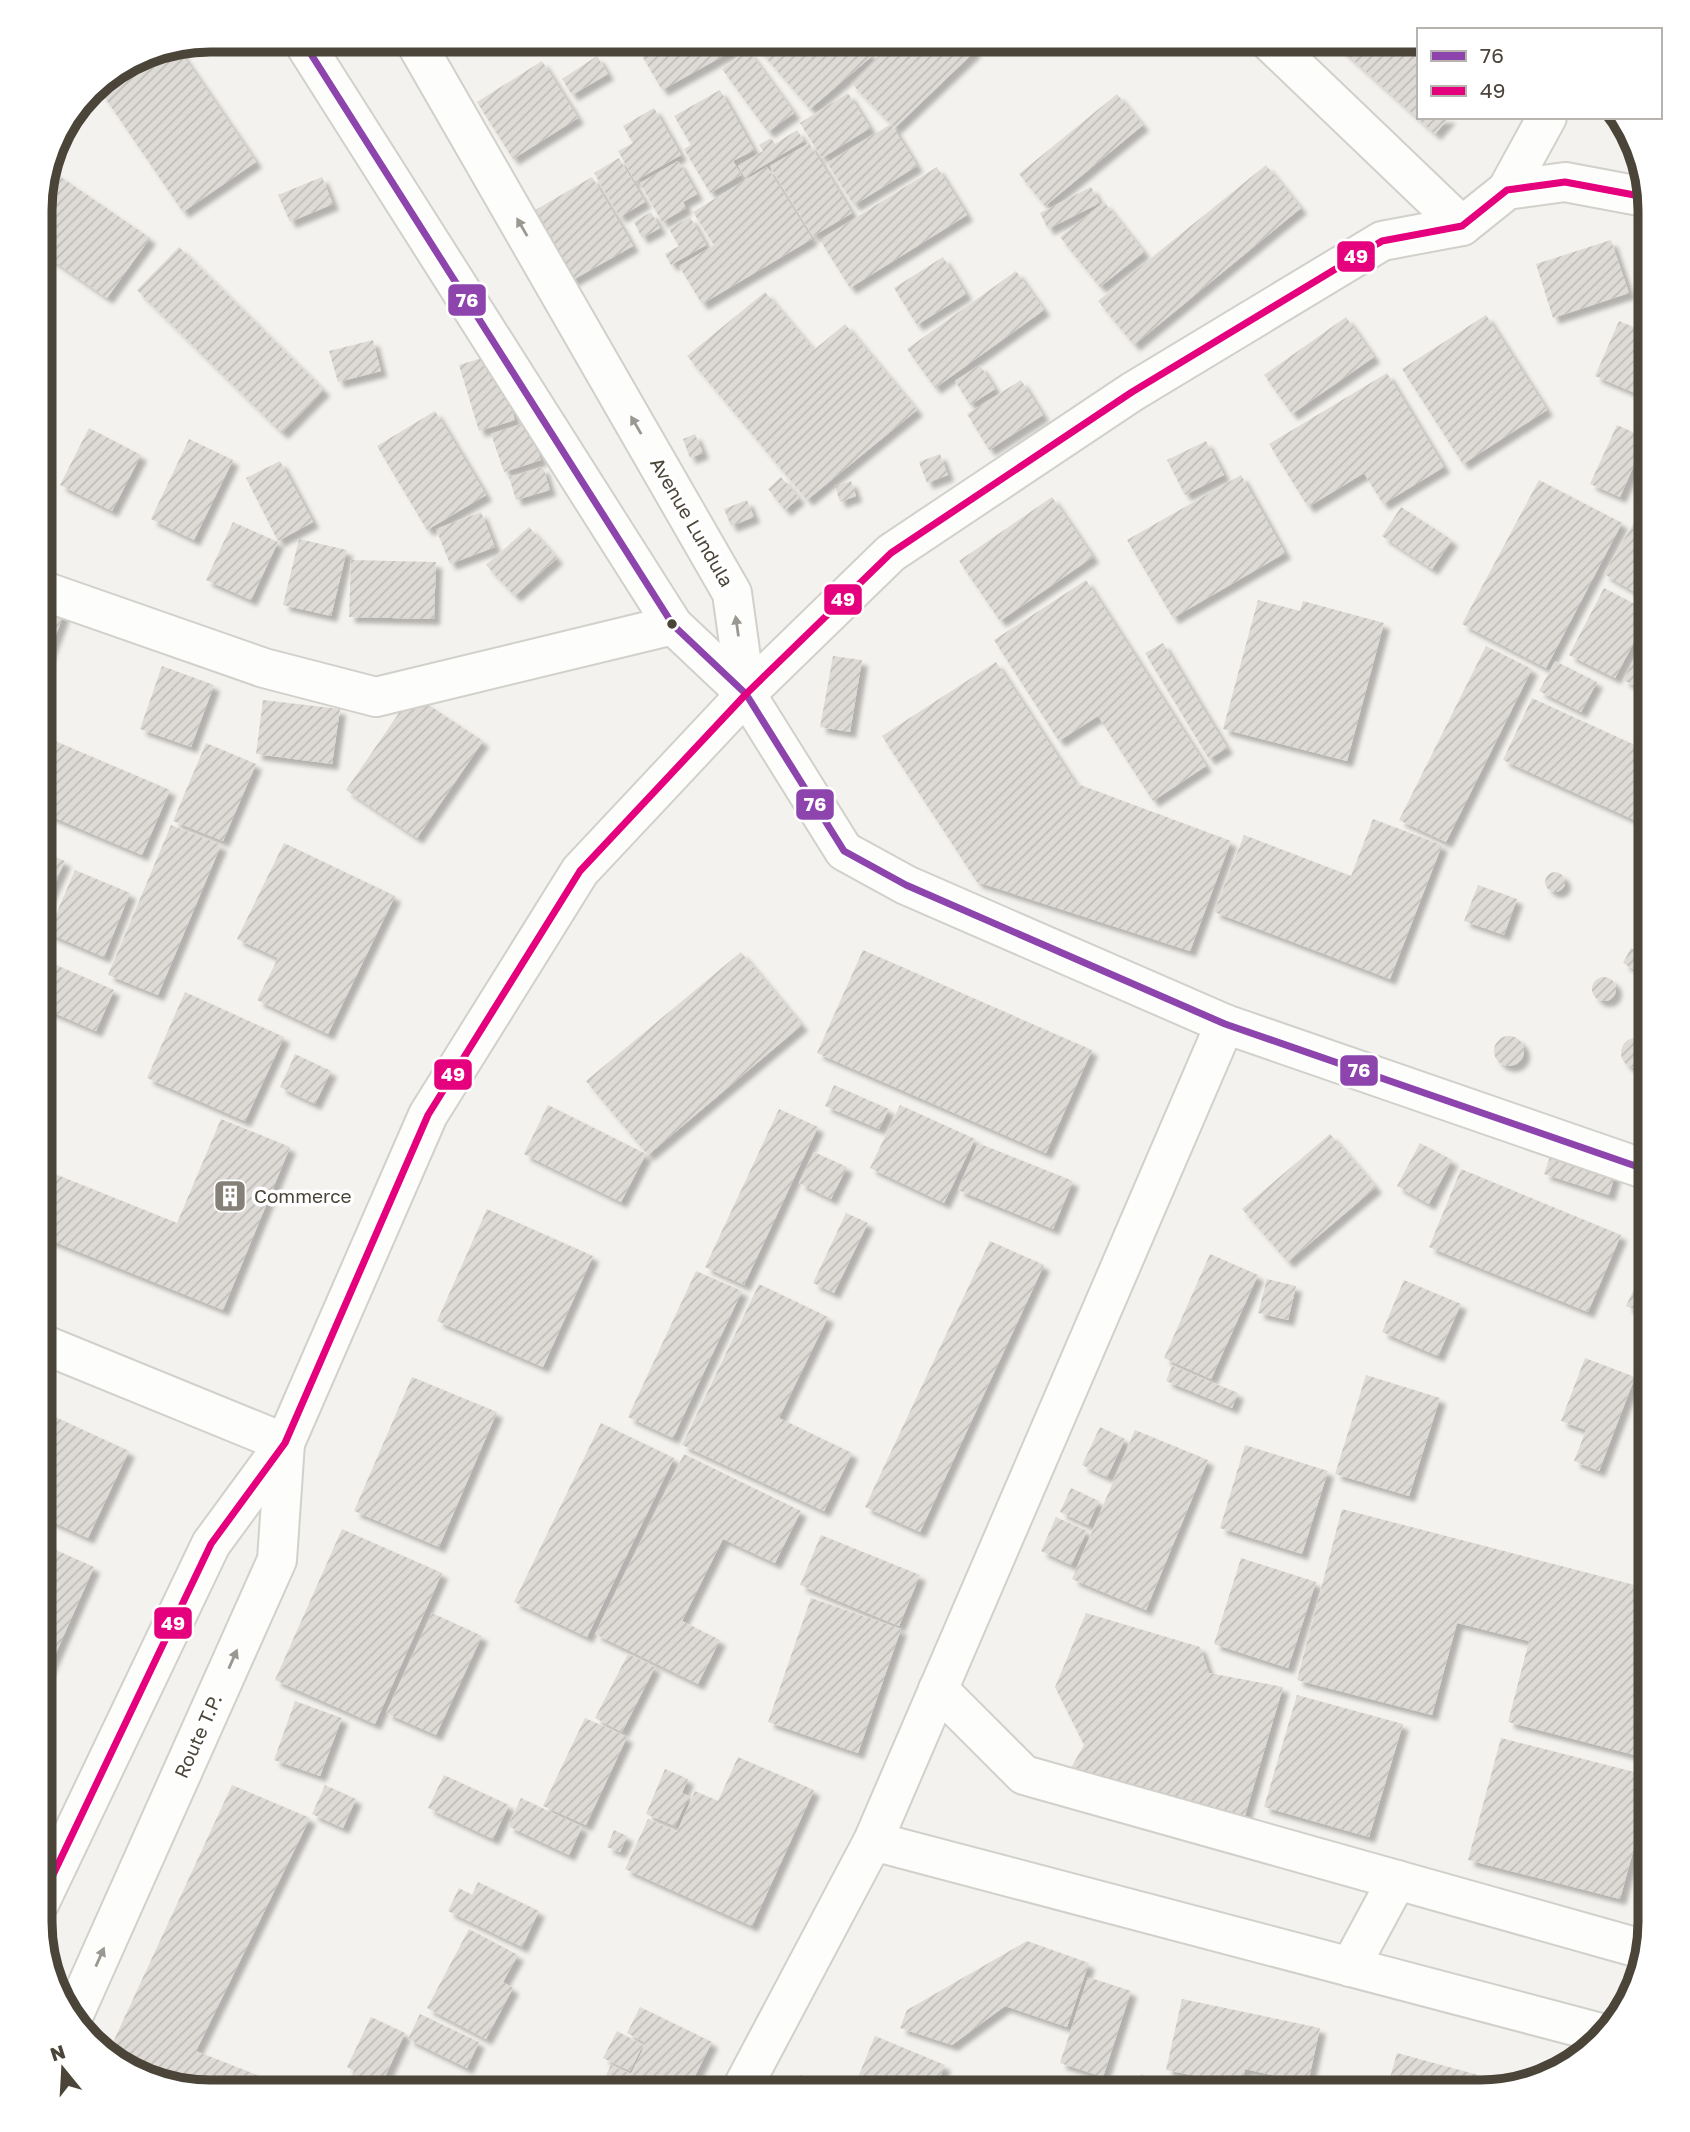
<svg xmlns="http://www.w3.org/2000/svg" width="1690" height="2132" viewBox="0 0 1690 2132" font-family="'Golos Text',sans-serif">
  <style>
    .building { fill: url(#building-hatch); filter: url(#shadow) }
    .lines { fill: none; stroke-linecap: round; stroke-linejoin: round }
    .minor-casing { stroke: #d2d0cb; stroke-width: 42 }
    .tertiary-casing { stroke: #d2d0cb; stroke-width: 42 }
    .minor { stroke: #fdfdfc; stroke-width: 38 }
    .tertiary { stroke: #fdfdfc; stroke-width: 38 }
    .bus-1-casing { stroke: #fff; stroke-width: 12 }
    .bus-2-casing { stroke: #fff; stroke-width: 12 }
    .bus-1 { stroke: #8e44ad; stroke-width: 7 }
    .bus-2 { stroke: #e5007d; stroke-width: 7 }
    .oneway { fill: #9b9791 }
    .bus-dot { fill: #4b4439; stroke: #fff; stroke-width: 2.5 }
    .labels { text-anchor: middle; stroke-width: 7; stroke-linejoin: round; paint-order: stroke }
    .street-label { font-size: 19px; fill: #4b4439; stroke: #fff }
    .poi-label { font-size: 19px; fill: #4b4439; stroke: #fff; text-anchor: start }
    .rim { fill: none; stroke: #4b4439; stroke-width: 9 }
    .line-badge { stroke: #fff; stroke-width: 2.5 }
    .badge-label { font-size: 19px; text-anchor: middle; font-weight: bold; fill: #fff }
  </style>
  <defs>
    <pattern id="building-hatch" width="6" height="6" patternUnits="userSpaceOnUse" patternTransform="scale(1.75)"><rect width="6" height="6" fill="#dedbd6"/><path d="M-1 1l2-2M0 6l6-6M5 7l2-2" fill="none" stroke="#c0bdb8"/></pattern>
    <filter id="shadow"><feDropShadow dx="6" dy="6" stdDeviation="2" flood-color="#0004"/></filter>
  </defs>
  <rect width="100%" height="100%" fill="#f4f2ee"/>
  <!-- building -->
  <g class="building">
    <path d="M633,40H726L732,51L662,90Z"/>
    <path d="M751,40H858L872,56L810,109Z"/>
    <path d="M895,40H964L975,51L895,128L851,83Z"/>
    <path d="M1332,41H1419V117H1450L1435,134Z"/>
    <path d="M177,47L256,162L183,212L99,89L154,51Z"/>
    <path d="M748,50L794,113L768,132L722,69Z"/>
    <path d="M597,56L608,74L572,95L562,79Z"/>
    <path d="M542,61L578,118L513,159L477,102Z"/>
    <path d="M720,90L754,150L733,161L741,175L710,193L684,149L691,145L674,116Z"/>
    <path d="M848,93L870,128L822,158L800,123Z"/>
    <path d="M1117,94L1143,125L1045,206L1019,174Z"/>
    <path d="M654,108L681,155L635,181L618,151L633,143L623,126Z"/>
    <path d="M891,124L917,166L854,205L827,163Z"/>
    <path d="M797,130L804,141L745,177L738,166L763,151L759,145L771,138L775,144Z"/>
    <path d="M809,143L852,213L813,236L770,166Z"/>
    <path d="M619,158L645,202L620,217L594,173Z"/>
    <path d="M678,161L697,194L683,202L686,208L662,222L640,183Z"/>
    <path d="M1266,165L1301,208L1134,345L1098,301Z"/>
    <path d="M767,167L812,239L702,304L679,266L714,245L693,212Z"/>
    <path d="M937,167L967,215L850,288L820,240Z"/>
    <path d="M49,169L150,238L107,298L41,252V199Z"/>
    <path d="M322,177L333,204L290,222L278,195Z"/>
    <path d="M592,177L633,246L571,281L532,212Z"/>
    <path d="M1091,187L1100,203L1048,229L1040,213Z"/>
    <path d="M1104,202L1144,252L1100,287L1060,237Z"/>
    <path d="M651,212L660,228L642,238L634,222Z"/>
    <path d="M690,217L706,245L671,265L665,254L679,246L669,229Z"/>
    <path d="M1611,240L1629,293L1553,318L1536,264Z"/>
    <path d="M179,247L324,390L282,433L137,290Z"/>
    <path d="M943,257L966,294L917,325L894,288Z"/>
    <path d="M1016,271L1044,310L935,388L907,349Z"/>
    <path d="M765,292L814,350L845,324L917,410L807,500L687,356Z"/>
    <path d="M1486,315L1547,410L1463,464L1402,369Z"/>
    <path d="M1346,317L1374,357L1292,414L1264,375Z"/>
    <path d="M1619,321L1650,334V378L1642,396L1595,376Z"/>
    <path d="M373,340L381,371L338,382L329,351Z"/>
    <path d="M495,354L515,420L479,431L459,365Z"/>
    <path d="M980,365L995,389L970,405L955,381Z"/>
    <path d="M1387,373L1444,467L1383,504L1364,473L1308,507L1269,444Z"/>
    <path d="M1021,380L1043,415L989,450L967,414Z"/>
    <path d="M435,411L486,495L427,530L377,446Z"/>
    <path d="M528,422L541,460L504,472L491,434Z"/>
    <path d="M1617,425L1646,438L1620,497L1590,484Z"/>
    <path d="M89,428L141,455L112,511L60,485Z"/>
    <path d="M695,434L703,453L690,458L683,439Z"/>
    <path d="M189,439L233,460L194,540L151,519Z"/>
    <path d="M1206,441L1224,475L1185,495L1167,460Z"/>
    <path d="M940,454L948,475L927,483L919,462Z"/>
    <path d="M280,461L313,522L278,541L246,478Z"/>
    <path d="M543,467L550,490L516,500L509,477Z"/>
    <path d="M1241,475L1285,553L1173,618L1127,540Z"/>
    <path d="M781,477L799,498L785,510L768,489Z"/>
    <path d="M1539,480L1622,523L1546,668L1462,624Z"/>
    <path d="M851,481L856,496L840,502L835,486Z"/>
    <path d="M1650,495V601L1604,574Z"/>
    <path d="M1052,497L1093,557L1000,621L959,561Z"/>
    <path d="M747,500L754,517L731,526L724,509Z"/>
    <path d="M1401,507L1452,540L1432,569L1382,536Z"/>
    <path d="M481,512L495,547L450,564L436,529Z"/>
    <path d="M233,522L278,542L251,600L206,580Z"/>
    <path d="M529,527L557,558L515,596L486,565Z"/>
    <path d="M299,539L347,550L331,616L283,605Z"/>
    <path d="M351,560L436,562L434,619L349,617Z"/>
    <path d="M1086,580L1206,766L1153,801L1098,716L1059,741L994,640Z"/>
    <path d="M1604,588L1650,612L1615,678L1569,655Z"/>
    <path d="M1258,600L1300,611L1303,601L1384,623L1347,761L1223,729Z"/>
    <path d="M41,605L64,613L41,675Z"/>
    <path d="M1650,630V693L1623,680Z"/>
    <path d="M1163,643L1227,748L1209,759L1145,653Z"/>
    <path d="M1486,646L1532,669L1446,842L1399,820Z"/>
    <path d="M833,656L862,660L850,732L820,727Z"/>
    <path d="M1555,661L1597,682L1581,712L1539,691Z"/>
    <path d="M996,662L1075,783L1231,841L1190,951L977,882L882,736Z"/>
    <path d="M162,666L214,685L191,747L140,729Z"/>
    <path d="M412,694L483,741L417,838L346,790Z"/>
    <path d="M1532,698L1650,752V827L1503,760Z"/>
    <path d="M263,700L340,709L332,764L256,754Z"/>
    <path d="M1647,719L1650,721V744L1638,739Z"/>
    <path d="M41,735L170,790L142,855L41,812Z"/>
    <path d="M206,743L256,764L223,841L173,821Z"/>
    <path d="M1373,819L1442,845L1390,979L1214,912L1244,835L1351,876Z"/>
    <path d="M171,825L221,845L158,995L108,975Z"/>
    <path d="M284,843L395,896L328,1034L257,1000L278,958L237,939Z"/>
    <path d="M40,851L65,861L40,916Z"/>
    <path d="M75,870L130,893L104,957L48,933Z"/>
    <circle cx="1555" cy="882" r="10"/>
    <path d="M1478,885L1517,899L1504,935L1464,921Z"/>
    <path d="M1631,948L1650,959V979L1623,963Z"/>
    <path d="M863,950L1092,1050L1046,1153L817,1053Z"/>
    <path d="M741,952L802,1025L648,1155L586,1081Z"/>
    <path d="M40,958L114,990L96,1031L40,1007Z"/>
    <circle cx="1604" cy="989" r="12"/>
    <path d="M185,992L284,1037L245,1121L147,1078Z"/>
    <circle cx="1509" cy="1051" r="15"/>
    <circle cx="1636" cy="1053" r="15"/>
    <path d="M295,1054L331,1071L315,1104L280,1087Z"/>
    <path d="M834,1085L889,1109L879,1129L825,1106Z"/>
    <path d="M548,1105L646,1154L621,1202L524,1154Z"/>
    <path d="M900,1105L975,1139L944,1203L870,1168Z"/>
    <path d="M779,1109L818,1127L744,1285L705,1267Z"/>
    <path d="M221,1119L290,1147L223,1310L40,1236V1168L177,1223Z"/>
    <path d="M1330,1134L1376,1187L1288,1262L1242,1209Z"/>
    <path d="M978,1143L1073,1181L1053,1229L958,1190Z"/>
    <path d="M1420,1143L1452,1160L1429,1204L1397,1186Z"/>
    <path d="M1553,1148L1617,1168L1609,1195L1544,1174Z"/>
    <path d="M814,1152L847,1167L831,1199L799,1183Z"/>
    <path d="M1461,1169L1621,1235L1588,1312L1429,1247Z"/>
    <path d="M487,1209L593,1256L543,1367L437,1321Z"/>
    <path d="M846,1213L868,1223L834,1293L813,1283Z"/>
    <path d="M990,1241L1044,1265L920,1532L865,1507Z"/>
    <path d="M1210,1254L1258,1275L1211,1379L1164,1358Z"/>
    <path d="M1650,1255V1316L1626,1306Z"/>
    <path d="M696,1271L742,1291L673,1438L628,1417Z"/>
    <path d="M1267,1279L1296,1286L1288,1320L1258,1313Z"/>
    <path d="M1404,1280L1461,1304L1438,1356L1382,1332Z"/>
    <path d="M759,1284L828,1317L779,1418L852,1453L824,1511L682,1445Z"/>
    <path d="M1585,1358L1635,1377L1599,1471L1574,1461L1586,1430L1561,1421Z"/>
    <path d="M1172,1366L1238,1393L1232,1408L1166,1381Z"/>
    <path d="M1366,1375L1440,1398L1409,1496L1335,1474Z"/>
    <path d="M412,1377L497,1412L439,1547L354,1511Z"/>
    <path d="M40,1410L129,1451L88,1538L40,1516Z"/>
    <path d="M601,1423L674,1458L587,1637L514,1602Z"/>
    <path d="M1100,1427L1125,1439L1107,1477L1082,1465Z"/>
    <path d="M1135,1430L1208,1460L1146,1610L1072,1579Z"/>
    <path d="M1245,1445L1328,1471L1302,1554L1220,1528Z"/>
    <path d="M684,1454L801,1511L775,1563L723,1539L682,1621L720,1640L698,1684L595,1634Z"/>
    <path d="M1071,1488L1099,1501L1088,1525L1060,1512Z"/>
    <path d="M1342,1509L1650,1589V1759L1508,1722L1529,1641L1457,1623L1432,1715L1297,1680Z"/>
    <path d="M1056,1517L1087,1531L1071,1565L1041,1551Z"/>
    <path d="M342,1529L442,1573L375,1724L275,1680Z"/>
    <path d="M821,1535L920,1575L899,1626L800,1585Z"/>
    <path d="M40,1543L94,1567L40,1689Z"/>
    <path d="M1241,1558L1316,1582L1288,1668L1214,1644Z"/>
    <path d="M811,1598L901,1629L858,1753L768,1722Z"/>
    <path d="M432,1613L482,1636L436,1735L386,1713Z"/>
    <path d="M1086,1613L1200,1647L1209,1673L1283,1687L1244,1819L1068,1773L1084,1745L1055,1687Z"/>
    <path d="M628,1654L655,1667L622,1732L595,1718Z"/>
    <path d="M1297,1695L1403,1724L1369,1837L1264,1807Z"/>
    <path d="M295,1701L342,1718L320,1776L274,1760Z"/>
    <path d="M585,1718L627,1737L586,1825L543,1806Z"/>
    <path d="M1501,1738L1650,1776V1789L1620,1899L1468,1860Z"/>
    <path d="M738,1757L814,1790L752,1926L625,1869L648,1819L677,1832L695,1791L718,1801Z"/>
    <path d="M665,1769L688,1779L682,1793L689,1796L675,1826L646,1814Z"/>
    <path d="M444,1775L509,1805L493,1839L428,1808Z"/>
    <path d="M232,1785L310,1818L196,2051L300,2092H211L135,2074L109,2051Z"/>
    <path d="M325,1785L356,1799L343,1828L312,1814Z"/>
    <path d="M521,1798L582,1827L569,1855L508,1826Z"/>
    <path d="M614,1830L627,1836L620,1852L607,1847Z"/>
    <path d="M478,1882L539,1911L522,1947L448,1911L459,1888L472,1895Z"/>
    <path d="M469,1929L518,1955L503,1982L513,1988L486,2039L427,2008Z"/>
    <path d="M1027,1941L1089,1963L1067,2027L1005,2006L952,2045L900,2028L907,2010Z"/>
    <path d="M1088,1977L1131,1991L1103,2077L1060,2063Z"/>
    <path d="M1182,1999L1320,2028L1308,2083L1245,2069L1242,2085L1166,2070Z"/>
    <path d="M640,2007L712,2042L687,2092H598L611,2065L631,2074L646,2043L627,2033Z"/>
    <path d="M420,2014L479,2042L467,2068L408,2039Z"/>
    <path d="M371,2017L405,2033L378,2092H345L354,2071L347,2067Z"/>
    <path d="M617,2031L643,2045L630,2071L603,2058Z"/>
    <path d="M875,2036L945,2065L934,2092H852Z"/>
    <path d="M1397,2053L1508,2083L1479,2092H1386Z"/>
    <path d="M1141,2074L1164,2083L1161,2092H1134Z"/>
    <path d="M800,2075L825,2084L822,2092H793Z"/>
    <path d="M535,2081L564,2091V2092H531Z"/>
  </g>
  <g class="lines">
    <defs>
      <g id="minor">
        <path d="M302,40L673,625L746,694L844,851L906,885L1225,1024L1650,1171"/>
        <path d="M414,40L732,593L746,694"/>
        <path d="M1269,41L1462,226"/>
        <path d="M1507,190L1547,117"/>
        <path d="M41,590L264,668L376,697L673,625"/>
        <path d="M40,1343L285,1443"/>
        <path d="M938,1689L1024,1775L1642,1949"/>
        <path d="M873,1841L1601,2033"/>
        <path d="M1350,1967L1397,1880"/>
        <path d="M740,2092L873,1841L1225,1024"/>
      </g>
      <g id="tertiary">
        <path d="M40,1902L211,1544L285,1443L428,1115L580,871L746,694L891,553L1132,392L1382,241L1462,226L1507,190L1565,182L1645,197"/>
        <path d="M72,2019L277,1560L285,1443"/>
      </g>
    </defs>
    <!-- minor casing -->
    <use href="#minor" class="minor-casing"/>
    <!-- tertiary casing -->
    <use href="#tertiary" class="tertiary-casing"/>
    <!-- minor -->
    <use href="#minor" class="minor"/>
    <!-- tertiary -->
    <use href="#tertiary" class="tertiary"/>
    <defs>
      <path id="bus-1" d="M302,40L673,625L746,694L844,851L906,885L1225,1024L1650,1171"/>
      <path id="bus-2" d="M40,1902L211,1544L285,1443L428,1115L580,871L746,694L891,553L1132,392L1382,241L1462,226L1507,190L1565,182L1645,197"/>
    </defs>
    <!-- bus-1 casing -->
    <use href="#bus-1" class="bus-1-casing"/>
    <!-- bus-2 casing -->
    <use href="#bus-2" class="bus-2-casing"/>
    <!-- bus-1 -->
    <use href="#bus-1" class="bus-1"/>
    <!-- bus-2 -->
    <use href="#bus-2" class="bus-2"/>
  </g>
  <!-- one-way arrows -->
  <defs><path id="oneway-solid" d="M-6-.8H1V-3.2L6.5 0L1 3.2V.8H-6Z" transform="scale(1.75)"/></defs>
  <g class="oneway">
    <use href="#oneway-solid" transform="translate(522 227) rotate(-120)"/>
    <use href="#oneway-solid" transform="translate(636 425) rotate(-120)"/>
    <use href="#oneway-solid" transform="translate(737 626) rotate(-98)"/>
    <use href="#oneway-solid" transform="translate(233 1659) rotate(-66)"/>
    <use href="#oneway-solid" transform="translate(100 1957) rotate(-66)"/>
  </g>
  <!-- icons -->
  <defs>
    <symbol id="building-square" viewBox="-11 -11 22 22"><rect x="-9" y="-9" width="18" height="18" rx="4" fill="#868178" stroke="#fff"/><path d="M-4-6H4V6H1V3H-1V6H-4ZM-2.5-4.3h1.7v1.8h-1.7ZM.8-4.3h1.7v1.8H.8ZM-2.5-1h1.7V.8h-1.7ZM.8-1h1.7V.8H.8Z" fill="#fff"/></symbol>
  </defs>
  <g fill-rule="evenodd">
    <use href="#building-square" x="211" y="1177" width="38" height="38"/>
  </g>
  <!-- markers -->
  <circle class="bus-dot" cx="672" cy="624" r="6"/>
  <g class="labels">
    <!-- street labels -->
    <g class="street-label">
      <text transform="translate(692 522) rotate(60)" y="7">Avenue Lundula</text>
      <text transform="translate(198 1736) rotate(-66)" y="7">Route T.P.</text>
    </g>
    <!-- poi labels -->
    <g class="poi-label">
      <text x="254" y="1203">Commerce</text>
    </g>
  </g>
  <!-- crop -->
  <path d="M0 0H1690V2132H0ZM210 52H1480A158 158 0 0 1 1638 210V1922A158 158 0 0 1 1480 2080H210A158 158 0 0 1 52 1922V210A158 158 0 0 1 210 52Z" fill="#fff" fill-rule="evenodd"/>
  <path class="rim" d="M210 52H1480A158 158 0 0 1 1638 210V1922A158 158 0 0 1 1480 2080H210A158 158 0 0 1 52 1922V210A158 158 0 0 1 210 52Z"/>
  <g class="line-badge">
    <rect x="1336" y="240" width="40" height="33" rx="7" fill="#e5007d"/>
    <rect x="447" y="283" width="40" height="34" rx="7" fill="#8e44ad"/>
    <rect x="823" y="583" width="40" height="33" rx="7" fill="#e5007d"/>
    <rect x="795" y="788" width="40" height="33" rx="7" fill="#8e44ad"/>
    <rect x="1339" y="1054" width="40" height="33" rx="7" fill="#8e44ad"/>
    <rect x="433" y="1058" width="40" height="33" rx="7" fill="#e5007d"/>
    <rect x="153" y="1606" width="40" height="34" rx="7" fill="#e5007d"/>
  </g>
  <g class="badge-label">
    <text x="1356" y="263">49</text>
    <text x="467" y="307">76</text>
    <text x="843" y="606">49</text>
    <text x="815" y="811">76</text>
    <text x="1359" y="1077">76</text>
    <text x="453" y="1081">49</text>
    <text x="173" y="1630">49</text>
  </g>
  <!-- legend -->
  <rect x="1417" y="28" width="245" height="91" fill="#ffffff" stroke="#b7b4b0" stroke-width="2"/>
  <rect x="1431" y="51" width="35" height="10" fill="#8e44ad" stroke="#b7b4b0" stroke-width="2"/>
  <text x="1480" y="63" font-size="21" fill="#4b4439">76</text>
  <rect x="1431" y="86" width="35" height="10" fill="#e5007d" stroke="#b7b4b0" stroke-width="2"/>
  <text x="1480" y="98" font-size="21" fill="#4b4439">49</text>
  <!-- north arrow -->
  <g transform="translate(63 2069) rotate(342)" stroke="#ffffff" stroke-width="5" paint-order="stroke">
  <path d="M0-5L12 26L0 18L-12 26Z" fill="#4b4439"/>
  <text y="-10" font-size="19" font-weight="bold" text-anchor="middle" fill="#4b4439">N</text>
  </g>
</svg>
